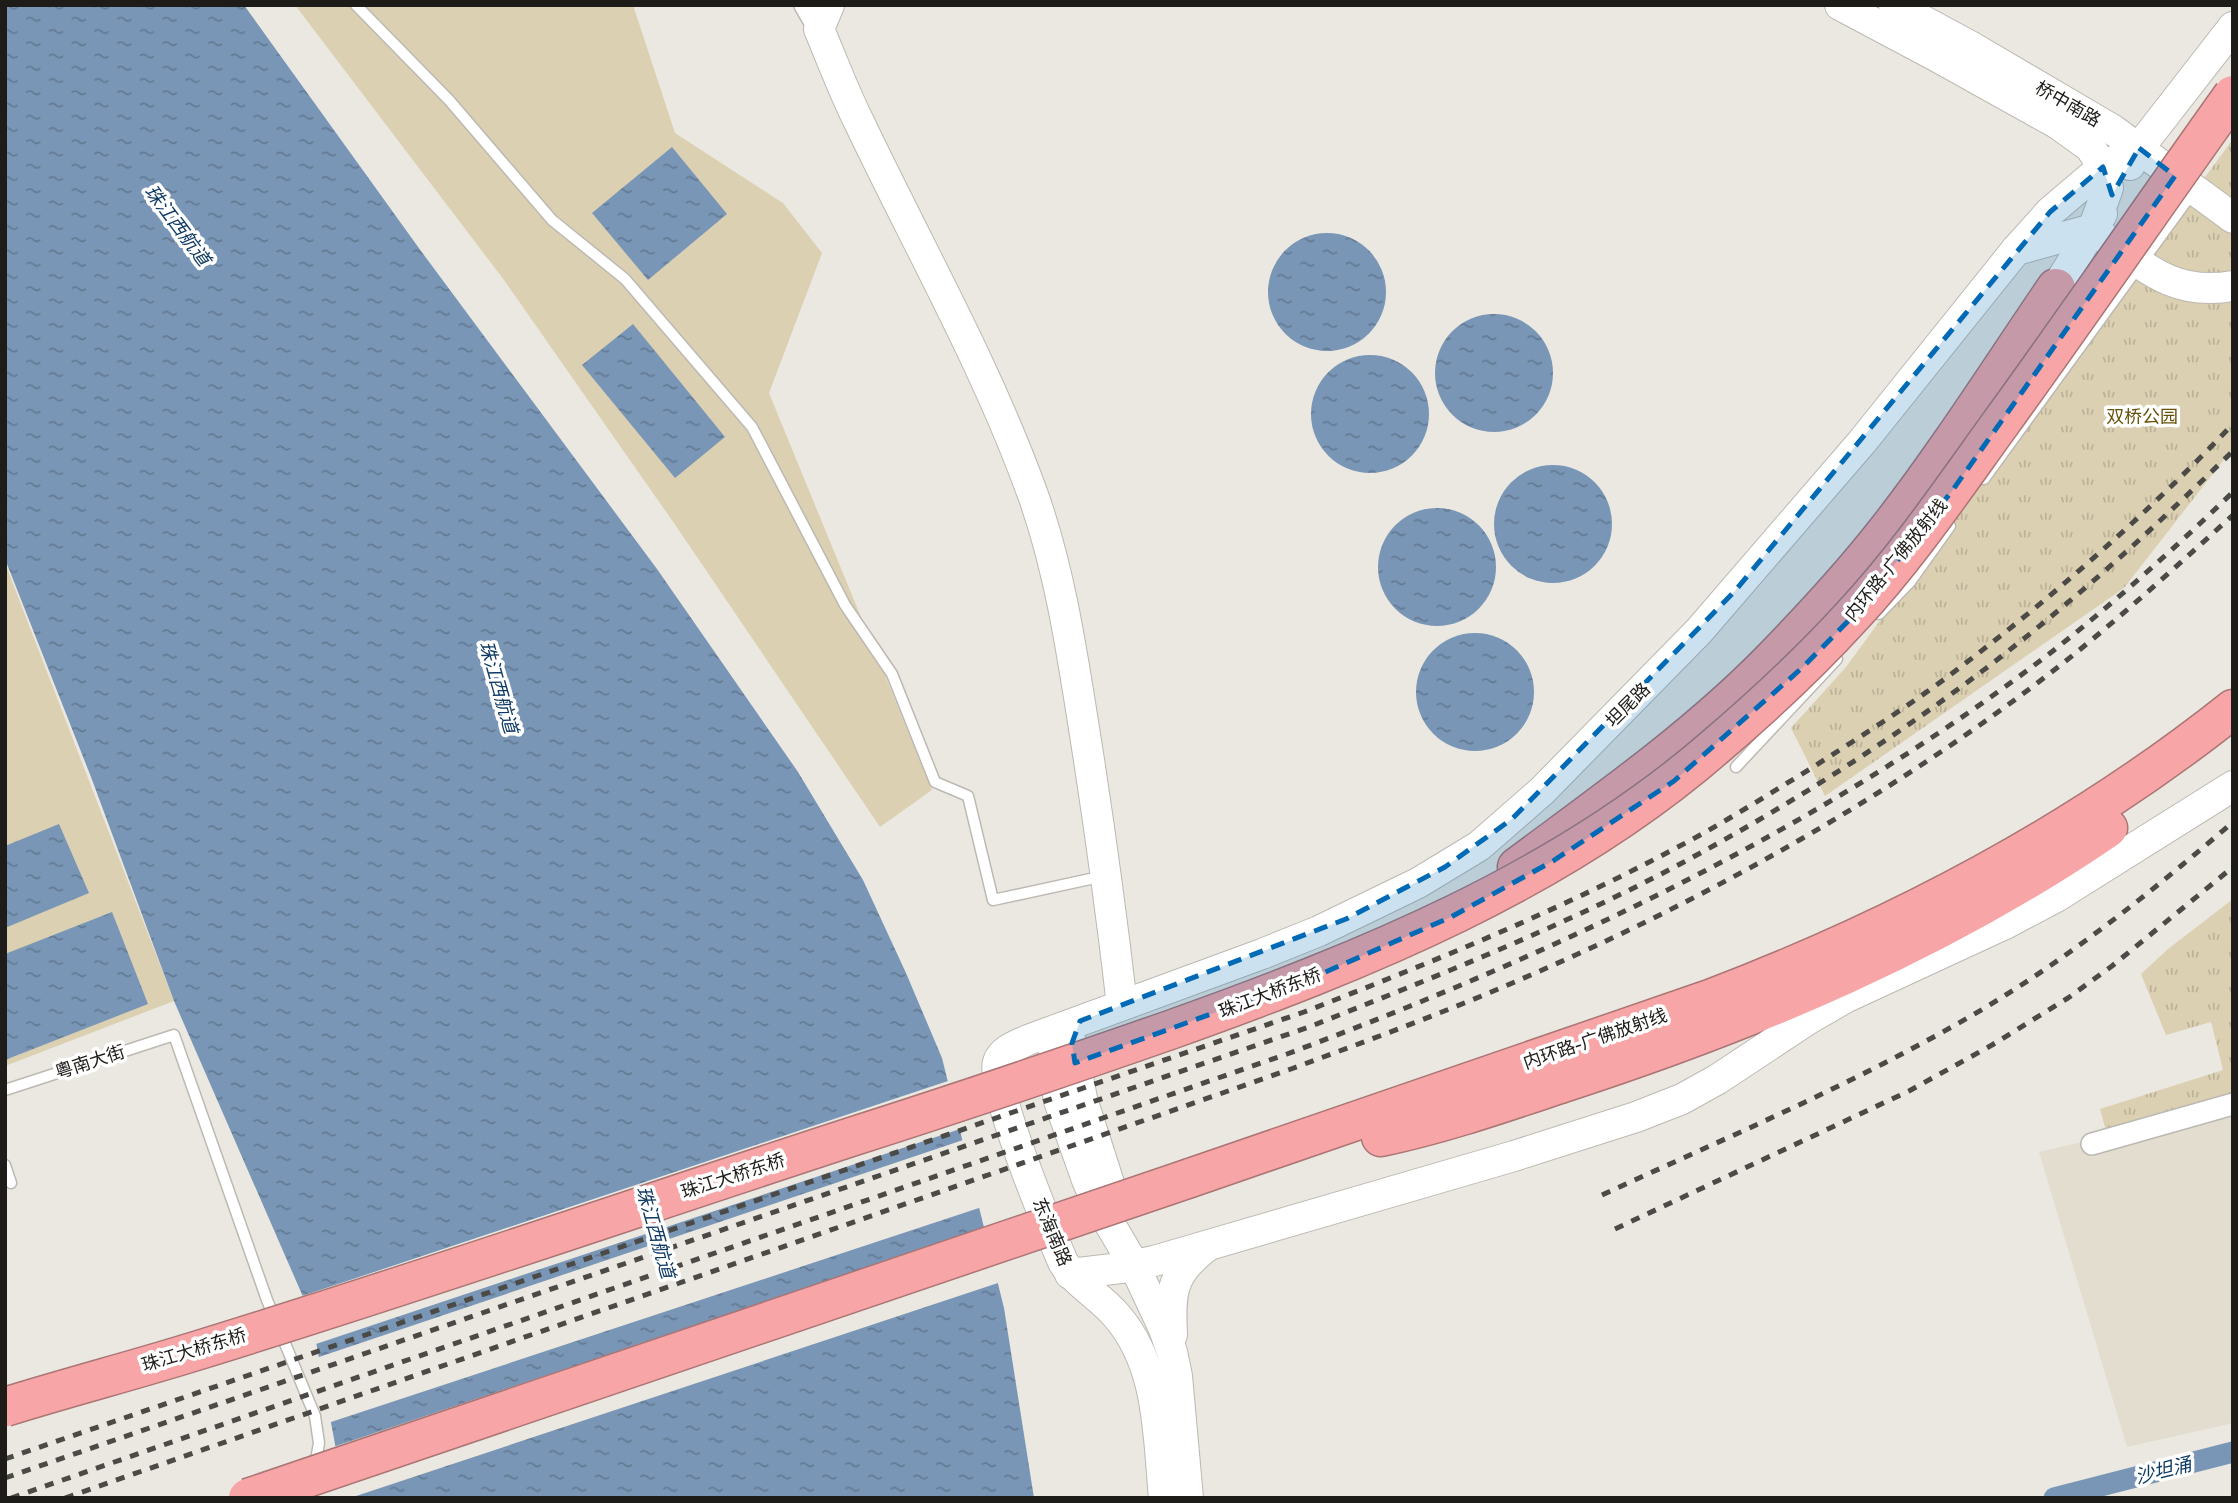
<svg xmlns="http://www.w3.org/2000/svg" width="2238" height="1503" viewBox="0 0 2238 1503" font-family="'Golos Text','Noto Sans SC',sans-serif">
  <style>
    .built { fill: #e2ddce }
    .park { fill: url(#park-tufts) }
    .garden { fill: #dcd0b2 }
    .water { fill: url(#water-ripples) }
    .pier { fill: #eae8e0 }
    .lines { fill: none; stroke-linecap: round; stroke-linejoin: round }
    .canal { stroke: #7a96b6; stroke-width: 21 }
    .lane-casing { stroke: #bcb9b2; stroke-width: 13 }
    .street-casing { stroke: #bcb9b2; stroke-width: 24 }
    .secondary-casing { stroke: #bcb9b2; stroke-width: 32 }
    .highway-casing { stroke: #ab7575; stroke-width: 41 }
    .lane { stroke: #fff; stroke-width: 10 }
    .street { stroke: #fff; stroke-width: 21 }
    .secondary { stroke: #fff; stroke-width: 30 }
    .highway { stroke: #f7a5a6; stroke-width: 38 }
    .rail { stroke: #4b4a46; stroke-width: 5; stroke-dasharray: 9 9; stroke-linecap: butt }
    .highway-bridge-casing { stroke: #ab7575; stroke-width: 41; stroke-linecap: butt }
    .highway-bridge { stroke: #f7a5a6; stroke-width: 38 }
    .marked { fill: #006ab6; fill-opacity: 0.2; stroke: #006ab6; stroke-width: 5; stroke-dasharray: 14 9; stroke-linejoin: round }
    .labels { text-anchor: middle; stroke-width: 7; stroke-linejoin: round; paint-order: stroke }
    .street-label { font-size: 18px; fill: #1d1c19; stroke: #fff }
    .park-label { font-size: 18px; fill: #675108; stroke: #fff }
    .water-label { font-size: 19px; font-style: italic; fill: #0e3a64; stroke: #fff }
  </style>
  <defs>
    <pattern id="park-tufts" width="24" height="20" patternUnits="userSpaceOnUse" patternTransform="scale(1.75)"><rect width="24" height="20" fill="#dcd0b2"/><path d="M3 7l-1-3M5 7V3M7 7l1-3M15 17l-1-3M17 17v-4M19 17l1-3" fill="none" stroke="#bcb298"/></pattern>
    <pattern id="water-ripples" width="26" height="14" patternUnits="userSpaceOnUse" patternTransform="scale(1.75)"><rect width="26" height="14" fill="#7a96b6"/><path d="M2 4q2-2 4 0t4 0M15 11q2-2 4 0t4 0" fill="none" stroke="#637a93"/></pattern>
  </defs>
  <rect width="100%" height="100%" fill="#eae8e0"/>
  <!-- built -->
  <path class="built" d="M2233,1106V1423L2127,1447L2039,1152Z"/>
  <!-- park -->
  <g class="park">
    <path d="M2233,139V448L2124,588L1825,796L1791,728L1846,667Z"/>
    <path d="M2233,899V1096L2106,1131L2100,1109L2223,1070L2211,1022L2166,1035L2141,974L2168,949Z"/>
  </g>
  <!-- garden -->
  <g class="garden">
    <path d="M295,5H633L675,133L783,203L822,253L769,393L932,790L880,827L676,526L504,280Z"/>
    <path d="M5,563L174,1001L5,1066Z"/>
  </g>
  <!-- water -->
  <g class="water">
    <path d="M5,5H244L421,251L657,569L798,772L863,880L906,973L942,1058L1004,1308L1034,1498H345L311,1315L174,1001L91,777L5,559Z"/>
    <path d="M672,147L727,214L648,280L592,213Z"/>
    <circle cx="1327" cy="292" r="59"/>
    <circle cx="1494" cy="373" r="59"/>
    <path d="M633,324L725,437L675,478L582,365Z"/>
    <circle cx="1370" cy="414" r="59"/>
    <circle cx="1553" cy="524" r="59"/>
    <circle cx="1437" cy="567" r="59"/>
    <circle cx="1475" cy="692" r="59"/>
    <path d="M59,824L89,893L5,928V846Z"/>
    <path d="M112,912L148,1004L5,1060V954Z"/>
  </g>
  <!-- pier -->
  <g class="pier">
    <path d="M951,1080L963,1128L313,1345L307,1316L299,1297Z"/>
    <path d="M966,1139L982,1207L328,1423L316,1358Z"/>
    <path d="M987,1227L1001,1282L350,1498H341L333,1447Z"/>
  </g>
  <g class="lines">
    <!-- canal -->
    <path class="canal" d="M2054,1498L2233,1452"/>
    <defs>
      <g id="lane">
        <path d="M356,5L449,100L552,220L625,279L752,427L845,605L892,674L935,782L968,796L993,900L1104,876"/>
        <path d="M1984,479L2193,192"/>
        <path d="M1879,614L1910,582L1950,526"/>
        <path d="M1736,767L1837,659"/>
        <path d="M5,1090L174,1035L267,1300L315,1416L319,1443L315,1466"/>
        <path d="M5,1165L11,1183"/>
      </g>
      <g id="street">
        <path d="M805,5L819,29"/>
        <path d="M2092,1144L2233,1104"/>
      </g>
      <g id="secondary">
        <path d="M829,5L819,29C832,60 844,92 859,122C918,246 986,365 1033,495C1059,568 1071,646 1083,722C1098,816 1111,910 1122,1005"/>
        <path d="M1840,5L1936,56L2058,124L2090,147L2103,167L2108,188L2093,229"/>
        <path d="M1894,5L1970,46L2113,130L2233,218"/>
        <path d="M2130,165L2139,148L2233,27"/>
        <path d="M2105,238C2148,270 2176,296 2233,286"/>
        <path d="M2016,250L2093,229"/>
        <path d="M2056,288L2102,214"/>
        <path d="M1072,1044L1082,1099L1116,1205"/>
        <path d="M1055,1049L1053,1060L1059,1101L1087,1180L1095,1199L1134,1265L1164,1329L1172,1352L1177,1376L1188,1498"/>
        <path d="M1070,1274L1121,1268L1154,1261L1514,1156L1636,1117L1682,1099L1718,1079L1807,1020L1845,998L2005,924L2056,897L2233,786"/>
        <path d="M1172,1335C1170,1292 1171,1274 1206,1247"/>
        <path d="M1164,1498C1158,1435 1160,1365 1116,1315C1100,1296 1076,1284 1063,1262C1050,1232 989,1085 998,1062C1002,1050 1017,1045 1028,1040L1262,954L1319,931L1418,883L1479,846L1542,791L1699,631L1862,442L2016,250L2050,212L2103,167L2139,148"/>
      </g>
      <g id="highway">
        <path d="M1517,867C1604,802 1693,740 1769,663C1810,621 1850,578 1886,532C1947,454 2000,370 2056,288"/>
        <path d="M1381,1137C1443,1124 1503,1103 1563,1083C1754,1021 1942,942 2108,828"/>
        <path d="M1190,1178L1710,999C1896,928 2076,834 2233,709"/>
      </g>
    </defs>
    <!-- lane casing -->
    <use href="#lane" class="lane-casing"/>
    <!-- street casing -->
    <use href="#street" class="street-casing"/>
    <!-- secondary casing -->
    <use href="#secondary" class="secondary-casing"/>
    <!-- highway casing -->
    <use href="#highway" class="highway-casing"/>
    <!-- lane -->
    <use href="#lane" class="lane"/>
    <!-- street -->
    <use href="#street" class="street"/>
    <!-- secondary -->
    <use href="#secondary" class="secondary"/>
    <!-- highway -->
    <use href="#highway" class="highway"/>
    <!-- rail -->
    <g class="rail">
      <path d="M1602,1195C1730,1136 1861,1081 1983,1009C2073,955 2154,890 2233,822"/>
      <path d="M1615,1229L1909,1091L1992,1045L2068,998L2112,966L2233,867"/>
      <path d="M5,1459L1304,1012C1430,963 1556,912 1676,848C1722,824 1766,796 1810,769C1863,735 1917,701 1967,662C2061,590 2151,510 2233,424"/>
      <path d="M5,1478L1309,1027C1435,977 1562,927 1682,863C1818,790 1949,703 2066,604C2124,556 2178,504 2233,451"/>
      <path d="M11,1498L1287,1054C1557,953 1819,830 2049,654C2113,604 2174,549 2233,492"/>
      <path d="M65,1498L1291,1069C1372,1039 1454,1009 1533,974C1719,893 1902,789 2062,664C2121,617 2177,566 2233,515"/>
    </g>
    <defs>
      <g id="highway-bridge">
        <path d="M5,1407C69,1387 135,1370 199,1350C417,1283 634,1208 851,1137C958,1103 1064,1067 1170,1030C1363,961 1560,882 1716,746C1764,705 1810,662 1852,616C1907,557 1953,489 2000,424C2079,315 2155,204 2233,95"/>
        <path d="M248,1498L1190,1178"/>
      </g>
    </defs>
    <!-- highway-bridge casing -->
    <use href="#highway-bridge" class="highway-bridge-casing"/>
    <!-- highway-bridge -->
    <use href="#highway-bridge" class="highway-bridge"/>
  </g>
  <!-- marked area -->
  <path class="marked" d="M2139,148L2175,176L1952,491L1857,612L1803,667L1674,781L1553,861L1451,917L1314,977L1075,1063L1072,1043L1080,1021L1346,919L1445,867L1512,819L1734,592L2050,212L2103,167L2112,195Z"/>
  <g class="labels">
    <!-- street labels -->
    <g class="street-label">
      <text transform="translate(2068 104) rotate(30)" y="6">桥中南路</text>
      <text transform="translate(1896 560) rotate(-51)" y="6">内环路-广佛放射线</text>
      <text transform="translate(1628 705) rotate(-45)" y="6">坦尾路</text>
      <text transform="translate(1270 993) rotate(-21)" y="6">珠江大桥东桥</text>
      <text transform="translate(1595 1039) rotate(-19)" y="6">内环路-广佛放射线</text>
      <text transform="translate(90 1062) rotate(-18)" y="6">粵南大街</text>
      <text transform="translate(733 1176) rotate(-18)" y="6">珠江大桥东桥</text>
      <text transform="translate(1052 1232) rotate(67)" y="6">东海南路</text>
      <text transform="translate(194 1350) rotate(-17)" y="6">珠江大桥东桥</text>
    </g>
    <!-- park labels -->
    <g class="park-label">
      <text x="2142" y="423">双桥公园</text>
    </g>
    <!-- water labels -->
    <g class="water-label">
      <text transform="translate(178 225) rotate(53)" y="7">珠江西航道</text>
      <text transform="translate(499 687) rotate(74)" y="7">珠江西航道</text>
      <text transform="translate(656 1232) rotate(74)" y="7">珠江西航道</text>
      <text transform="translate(2163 1470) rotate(-14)" y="7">沙坦涌</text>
    </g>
  </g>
  <!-- border -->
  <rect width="2238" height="1503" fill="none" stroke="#1d1c19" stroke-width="14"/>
</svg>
